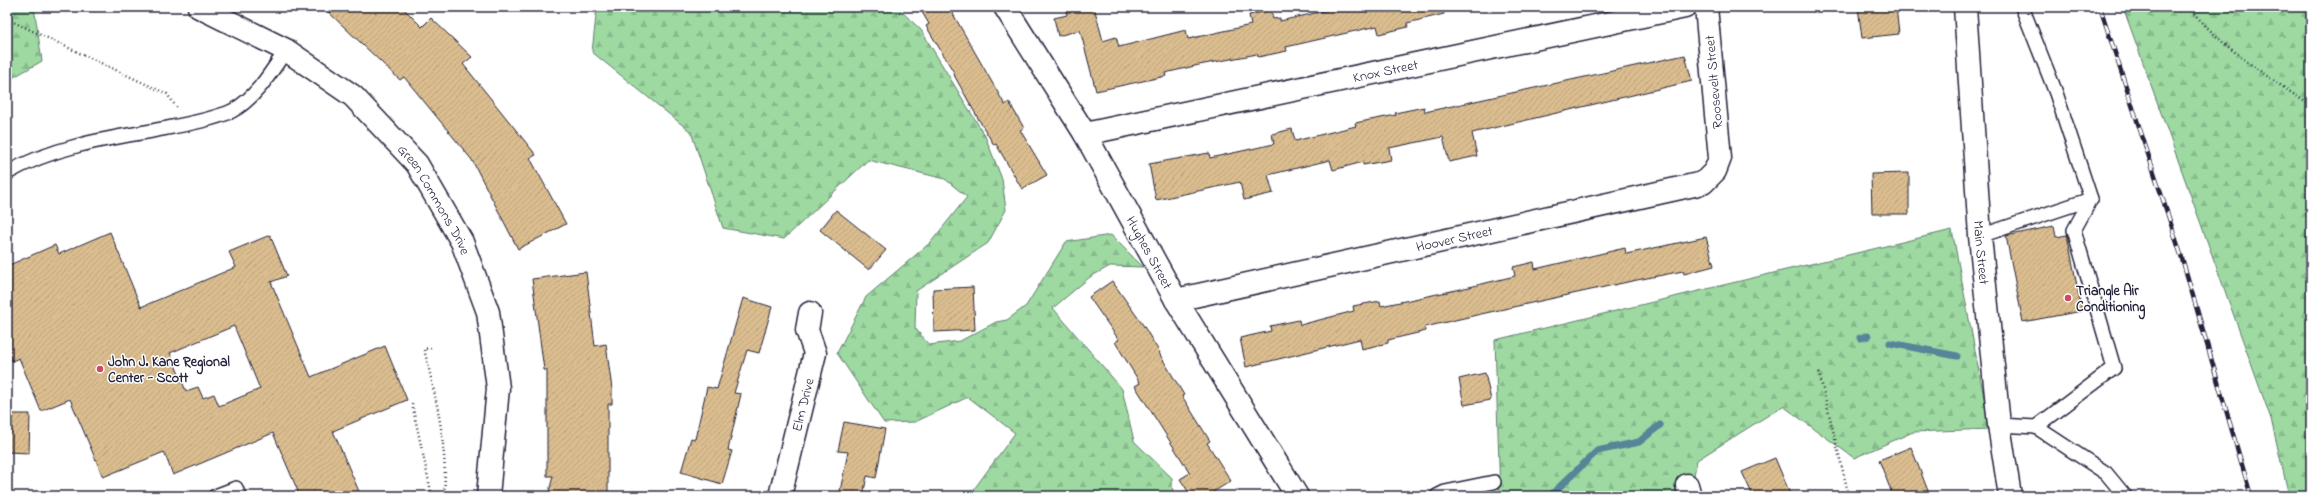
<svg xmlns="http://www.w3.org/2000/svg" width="2318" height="503" viewBox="0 0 2318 503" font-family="'Indie Flower',sans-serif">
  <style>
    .forest { fill: url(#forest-firs); stroke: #607e6e }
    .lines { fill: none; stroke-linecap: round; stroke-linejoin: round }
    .stream { stroke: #568498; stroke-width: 7 }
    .building { fill: url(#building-hatch); stroke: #22223b; fill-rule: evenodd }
    .lane-casing { stroke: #22223b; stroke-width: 16 }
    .street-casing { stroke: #22223b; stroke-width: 25 }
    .secondary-casing { stroke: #22223b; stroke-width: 25 }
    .path { stroke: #22223b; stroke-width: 2.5; stroke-dasharray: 1 3; stroke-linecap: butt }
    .lane { stroke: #fff; stroke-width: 13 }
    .street { stroke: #fff; stroke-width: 22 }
    .secondary { stroke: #fff; stroke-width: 22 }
    .rail-casing { stroke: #22223b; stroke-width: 4.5 }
    .rail { stroke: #fff; stroke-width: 3; stroke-dasharray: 9; stroke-linecap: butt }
    .poi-dot { fill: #d1495b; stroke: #fff; stroke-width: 1.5 }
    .labels { text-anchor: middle; stroke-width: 3; stroke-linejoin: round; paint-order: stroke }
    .street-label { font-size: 14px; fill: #22223b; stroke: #fff }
    .poi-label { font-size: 14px; font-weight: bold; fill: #22223b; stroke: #fff; text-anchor: start }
  </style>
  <defs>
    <pattern id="forest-firs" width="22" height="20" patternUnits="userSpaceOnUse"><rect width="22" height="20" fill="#9dd9a1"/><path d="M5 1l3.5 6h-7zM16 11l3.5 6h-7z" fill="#87ba8c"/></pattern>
    <pattern id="building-hatch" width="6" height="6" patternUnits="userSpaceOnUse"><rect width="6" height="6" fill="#dbbd8f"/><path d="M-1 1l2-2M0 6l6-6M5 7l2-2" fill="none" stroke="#bca27c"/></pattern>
  </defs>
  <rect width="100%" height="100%" fill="#fff"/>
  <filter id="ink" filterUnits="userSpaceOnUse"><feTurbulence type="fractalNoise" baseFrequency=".025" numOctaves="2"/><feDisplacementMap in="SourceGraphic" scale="8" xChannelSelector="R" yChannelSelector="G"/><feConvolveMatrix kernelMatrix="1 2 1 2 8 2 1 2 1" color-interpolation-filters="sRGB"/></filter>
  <g filter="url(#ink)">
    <!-- forest -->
    <g class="forest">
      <path d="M7,7H34L42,61L7,81Z"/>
      <path d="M597,7H897L921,30L985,136L1002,179L1006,210L988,243L916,291L915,328L929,345L960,341L996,322L1007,320L1026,306L1066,242L1111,235L1143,267L1110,266L1090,277L1053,308L1122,389L1134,441L1172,478L1173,496H969L1015,433L968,397L915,422L884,423L837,353L866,297L931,242L967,197L945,179L868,160L784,239L723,228L691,132L592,52Z"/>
      <path d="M2123,7H2311V496H2289L2271,419Z"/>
      <path d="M1952,230L1990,429L1913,432L1854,458L1783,406L1697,460L1690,496H1500L1495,340Z"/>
    </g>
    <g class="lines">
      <!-- stream -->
      <g class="stream">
        <path d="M1860,338L1868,336"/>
        <path d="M1890,343L1957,356"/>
        <path d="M1554,492L1597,451L1639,442L1660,425"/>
      </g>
    </g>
    <!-- building -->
    <g class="building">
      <path d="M323,7H402L422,27L431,18L472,57L463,64L536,155L530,158L566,224L518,249L472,160L404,77L400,80Z"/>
      <path d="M919,7H949L1005,105L1009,102L1024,128L1020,130L1047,175L1022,189L996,144L994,145L979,120L954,75L955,74L926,26L929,24Z"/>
      <path d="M1065,7H1094L1103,41L1116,37L1119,47L1186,30L1188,39L1251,25L1249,15L1271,10L1273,19L1280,18V21L1342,7H1443L1444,14L1407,23L1408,27L1379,34L1377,26L1286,47L1287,51L1258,57L1257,54L1199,65L1165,73L1166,76L1096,91L1080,30L1058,36L1054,18L1067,15Z"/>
      <path d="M1858,7H1896L1899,34L1862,38Z"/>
      <path d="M1685,55L1692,81L1472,133L1477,156L1449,162L1443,137L1389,148L1391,160L1363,165V162L1333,170L1330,160L1268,175L1273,193L1244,200L1240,182L1156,200L1149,164L1209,153L1210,158L1274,144L1272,134L1292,129L1295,141L1356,126L1355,123L1396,115L1395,113L1424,107L1425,112Z"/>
      <path d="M1909,173V214H1872L1871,174Z"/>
      <path d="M836,210L886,250L869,270L820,230Z"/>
      <path d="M2054,226L2056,237L2067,235L2082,311L2023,322L2006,236Z"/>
      <path d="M110,232L141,307L236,267L229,252L270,235L287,276L271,282L311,377L385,346L407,400L333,431L361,496H300L273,433L173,475L164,452L103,477L70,399L41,411L19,358L12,361L7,350V266L55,245L59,254ZM234,326L260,389L219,406L214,394L203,398L198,387L186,391L170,353Z"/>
      <path d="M1706,237L1714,266L1684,274L1683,271L1632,281L1481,314L1425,327L1426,331L1388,340V343L1362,349L1360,339L1246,367L1240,338L1271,331L1270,326L1299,320L1300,325L1354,311L1353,306L1380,301L1381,306L1461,289L1515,276L1513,267L1534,262L1535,269L1625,248L1626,254Z"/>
      <path d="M586,272L595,346L606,344L612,389V404H608V496H548L553,476H547V370H544L532,279Z"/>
      <path d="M1112,281L1143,325L1160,353H1159L1184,395L1182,396L1210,441L1207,443L1231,481L1207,496H1191L1180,479L1190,473L1135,386L1140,383L1115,342L1119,340L1089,297Z"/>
      <path d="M973,287L975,330L934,332L933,289Z"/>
      <path d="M743,298L772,307L759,353L747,350L734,393L741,394L728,450L732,451L722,484L681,472L691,438L695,439L707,387L717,389Z"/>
      <path d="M1485,373L1491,400L1464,405L1459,379Z"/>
      <path d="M7,414H30L29,453L7,452Z"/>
      <path d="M844,422L885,429L876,478L867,476L863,496H839L848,452L838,451Z"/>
      <path d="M1911,447L1930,496H1893L1879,460Z"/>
      <path d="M1775,458L1791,496H1753L1742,472Z"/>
    </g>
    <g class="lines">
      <defs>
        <g id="lane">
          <path d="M2022,7L2056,93L2091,199L2074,230L2114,368L2036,427"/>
          <path d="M7,173C51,148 103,139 152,131C176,126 210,121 232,111C255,99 272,71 286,50"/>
          <path d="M1980,236L2091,199"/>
          <path d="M1999,425L2036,427L2106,473L2125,496"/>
          <path d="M215,496L236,488L239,496"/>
          <path d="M1437,496L1445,492L1494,482"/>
        </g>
        <g id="street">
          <path id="s1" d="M199,7L286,50L353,96L417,164L462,242L488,312L498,388L488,496"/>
          <path id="s2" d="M1005,7L1085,134L1176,300L1297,496"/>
          <path id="s3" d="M1085,134L1685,7"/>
          <path id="s4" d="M1176,300L1703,183L1715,171L1720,158L1706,7"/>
          <path d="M1687,485L1690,496"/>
          <path id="s5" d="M780,496L815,353L807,330L810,313"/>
        </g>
        <g id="secondary">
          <path id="s6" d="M1965,7L1980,236L1999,425L2010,496"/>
        </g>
      </defs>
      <!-- lane casing -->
      <use href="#lane" class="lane-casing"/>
      <!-- street casing -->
      <use href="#street" class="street-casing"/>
      <!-- secondary casing -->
      <use href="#secondary" class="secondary-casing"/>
      <!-- path -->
      <g class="path">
        <path d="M2189,7C2221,48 2269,77 2311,106"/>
        <path d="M7,19L167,94L177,108"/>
        <path d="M431,348L424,349C436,397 448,447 444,496"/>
        <path d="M1819,373L1849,496"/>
        <path d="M412,404L432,496"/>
      </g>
      <!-- lane -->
      <use href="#lane" class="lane"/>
      <!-- street -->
      <use href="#street" class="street"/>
      <!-- secondary -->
      <use href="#secondary" class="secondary"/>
      <defs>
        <path id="rail" d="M2100,7L2182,258L2251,496"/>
      </defs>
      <!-- rail casing -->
      <use href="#rail" class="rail-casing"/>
      <!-- rail -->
      <use href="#rail" class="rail"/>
    </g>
  </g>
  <!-- markers -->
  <g class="poi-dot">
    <circle cx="2068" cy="298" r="4"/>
    <circle cx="100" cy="369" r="4"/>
  </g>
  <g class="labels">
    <!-- street labels -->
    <g class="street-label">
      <text dy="5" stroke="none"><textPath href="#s3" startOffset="307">Knox Street</textPath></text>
      <text transform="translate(1713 82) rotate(-95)" y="5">Roosevelt Street</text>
      <text dy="5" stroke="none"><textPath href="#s1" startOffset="311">Green Commons Drive</textPath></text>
      <text dy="5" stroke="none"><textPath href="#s4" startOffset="285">Hoover Street</textPath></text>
      <text dy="5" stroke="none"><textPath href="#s2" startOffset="285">Hughes Street</textPath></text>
      <text dy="5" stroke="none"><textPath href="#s6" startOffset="246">Main Street</textPath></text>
      <text dy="5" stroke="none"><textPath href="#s5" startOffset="94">Elm Drive</textPath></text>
    </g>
    <!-- poi labels -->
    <g class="poi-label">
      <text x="2076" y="295">Triangle Air<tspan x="2076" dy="16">Conditioning</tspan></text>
      <text x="108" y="366">John J. Kane Regional<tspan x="108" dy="16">Center - Scott</tspan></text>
    </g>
  </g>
  <!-- margin -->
  <rect width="2318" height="503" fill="none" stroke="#fff" stroke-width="24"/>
  <rect x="12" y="12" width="2294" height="479" fill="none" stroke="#22223b" stroke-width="1.5" filter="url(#ink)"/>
</svg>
